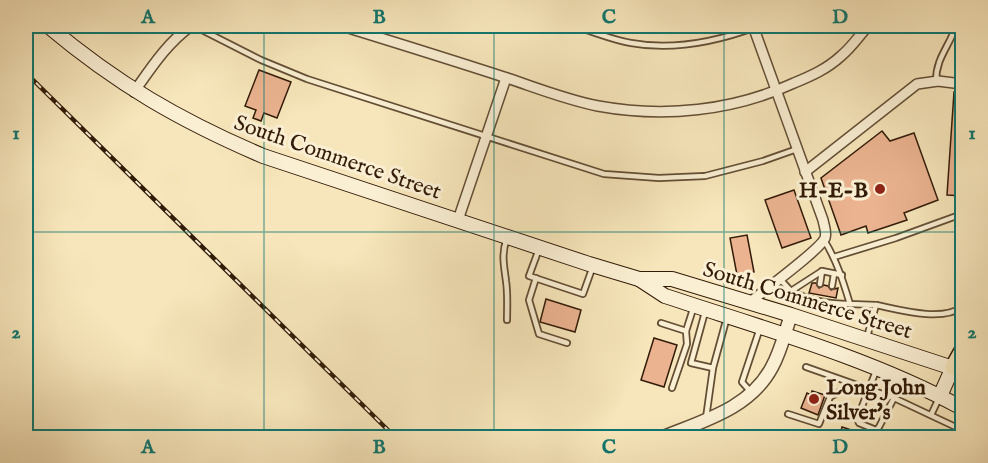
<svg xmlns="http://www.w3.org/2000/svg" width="988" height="463" viewBox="0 0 988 463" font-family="'IM FELL English',serif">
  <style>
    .building { fill: #ebb390; stroke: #321b08; stroke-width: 1.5 }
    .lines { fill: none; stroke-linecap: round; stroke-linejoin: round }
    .service-casing { stroke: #634e35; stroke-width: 8 }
    .minor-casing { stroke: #634e35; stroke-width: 12 }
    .tertiary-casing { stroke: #634e35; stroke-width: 15 }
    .secondary-casing { stroke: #321b08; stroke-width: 16 }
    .primary-casing { stroke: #321b08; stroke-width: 18 }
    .service { stroke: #faefd3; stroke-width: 4.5 }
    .minor { stroke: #faefd3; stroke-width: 9 }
    .tertiary { stroke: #faefd3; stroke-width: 12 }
    .secondary { stroke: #faefd3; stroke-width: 14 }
    .primary { stroke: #f7e6bb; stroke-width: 15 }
    .rail-casing { stroke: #321b08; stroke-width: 4.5 }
    .rail { stroke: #faefd3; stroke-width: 2; stroke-dasharray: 7; stroke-linecap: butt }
    .grid { fill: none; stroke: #0f766e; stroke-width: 1.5; stroke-opacity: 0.55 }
    .poi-dot { fill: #8f2418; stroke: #faefd3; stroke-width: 2 }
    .labels { text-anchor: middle; stroke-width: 6; stroke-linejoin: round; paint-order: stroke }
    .street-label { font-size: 22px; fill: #321b08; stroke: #faefd3 }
    .poi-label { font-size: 22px; font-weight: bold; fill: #321b08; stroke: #faefd3; text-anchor: end }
    .neatline { fill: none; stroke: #0f766e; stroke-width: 2 }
    .grid-label { font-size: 20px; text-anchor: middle; font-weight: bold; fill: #0f766e }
  </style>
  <rect width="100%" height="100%" fill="#f7e6bb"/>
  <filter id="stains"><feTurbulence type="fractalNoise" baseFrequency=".00333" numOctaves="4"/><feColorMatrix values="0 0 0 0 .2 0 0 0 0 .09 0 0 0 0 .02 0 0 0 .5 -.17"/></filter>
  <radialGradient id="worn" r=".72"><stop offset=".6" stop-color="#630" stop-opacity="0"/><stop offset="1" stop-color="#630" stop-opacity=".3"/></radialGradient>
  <!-- building -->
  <g class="building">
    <path d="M259,70L291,82L277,118L264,113L261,121L253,118L256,110L245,106Z"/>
    <path d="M954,92H963V196L947,195Z"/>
    <path d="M882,131L890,141L914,133L938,200L904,213L907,220L868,233L866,226L841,235L821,178Z"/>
    <path d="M794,190L811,238L782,248L765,200Z"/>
    <path d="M747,235L754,272L737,275L730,238Z"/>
    <path d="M812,283H816L819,288L824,285L828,286L831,290L838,288L836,298L809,293Z"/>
    <path d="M546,299L581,310L575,332L540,322Z"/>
    <path d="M654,338L677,345L664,387L641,380Z"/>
    <path d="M812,391L825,395L818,415L801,408L807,393L811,395Z"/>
    <path d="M842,427L870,436L869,438H839Z"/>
  </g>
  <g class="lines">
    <defs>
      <g id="service">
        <path d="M194,26L261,60L307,79L604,174L659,178L705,176L763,161L797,149"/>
        <path d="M573,26C592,31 612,40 631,43C674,51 719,41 759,26"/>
        <path d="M936,81C936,58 949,47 956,26"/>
        <path d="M507,238C501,254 504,265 506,281C508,294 507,307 507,320"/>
        <path d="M824,240C837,261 843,281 850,304L876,305L867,337"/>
        <path d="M539,249L529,276L583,294L593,266"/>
        <path d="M834,257L896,238L962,214"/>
        <path d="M842,275L822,271L791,291C811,301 828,304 850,304"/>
        <path d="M536,278L529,300L539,334L567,343"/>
        <path d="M779,278L791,291"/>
        <path d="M820,284L822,271"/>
        <path d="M832,286L834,274"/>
        <path d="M876,305C900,310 942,322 962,307"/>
        <path d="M705,312L691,363L713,368L727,317"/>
        <path d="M661,323L686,331"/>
        <path d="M806,367L894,398L962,430"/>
        <path d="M876,371L857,419L859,423L876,430L879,427L894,398"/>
        <path d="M672,388L687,344L686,331L693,309"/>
        <path d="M750,391L742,382L760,328"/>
        <path d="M788,414L819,424L830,397L841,391"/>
        <path d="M931,415L939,398"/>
        <path d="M706,418L713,368"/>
      </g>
      <g id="minor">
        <path d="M342,26C397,43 452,60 507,78C537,88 567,100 598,106C664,118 733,111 794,83C811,76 827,69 841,56C851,48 859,36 868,26"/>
        <path d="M134,92C151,68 167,43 191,26"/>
        <path d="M805,172L917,84L938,81L962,84"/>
        <path d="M458,220L506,78"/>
        <path d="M749,303C763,291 820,250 825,238C827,232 824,226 823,220L753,26"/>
      </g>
      <path id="tertiary" d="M661,438C702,421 750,409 772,367C781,351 785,332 791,315"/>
      <g id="secondary">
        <path d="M48,26C117,84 179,120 263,156L589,264L639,279H672L791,315L962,371"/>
        <path d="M639,279L665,296C765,329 870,358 962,408"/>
        <path d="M940,396L953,367"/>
      </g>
      <path id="primary" d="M953,367L962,351"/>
    </defs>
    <!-- service casing -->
    <use href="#service" class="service-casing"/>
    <!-- minor casing -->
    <use href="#minor" class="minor-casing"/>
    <!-- tertiary casing -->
    <use href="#tertiary" class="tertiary-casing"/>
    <!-- secondary casing -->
    <use href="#secondary" class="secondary-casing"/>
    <!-- primary casing -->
    <use href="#primary" class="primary-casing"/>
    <!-- service -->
    <use href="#service" class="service"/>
    <!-- minor -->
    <use href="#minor" class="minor"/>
    <!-- tertiary -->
    <use href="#tertiary" class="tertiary"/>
    <!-- secondary -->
    <use href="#secondary" class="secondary"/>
    <!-- primary -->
    <use href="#primary" class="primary"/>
    <defs>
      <path id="rail" d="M26,73L396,438"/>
    </defs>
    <!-- rail casing -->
    <use href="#rail" class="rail-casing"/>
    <!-- rail -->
    <use href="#rail" class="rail"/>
  </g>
  <!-- grid -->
  <path class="grid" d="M264,26V438M494,26V438M724,26V438M26,232H962"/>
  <!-- markers -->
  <g class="poi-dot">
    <circle cx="880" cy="189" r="6"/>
    <circle cx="814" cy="399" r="6"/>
  </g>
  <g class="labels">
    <!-- street labels -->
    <g class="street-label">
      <text transform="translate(338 156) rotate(19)" y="8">South Commerce Street</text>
      <text transform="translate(808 299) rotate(17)" y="8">South Commerce Street</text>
    </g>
    <!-- poi labels -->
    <g class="poi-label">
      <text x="868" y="197">H-E-B</text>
      <text x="826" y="394" text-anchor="start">Long John<tspan x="826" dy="25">Silver's</tspan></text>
    </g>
  </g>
  <!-- margin -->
  <rect width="988" height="463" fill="none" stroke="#f7e6bb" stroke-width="66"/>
  <rect x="33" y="33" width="922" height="397" class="neatline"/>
  <g class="grid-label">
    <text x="148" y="23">A</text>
    <text x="379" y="23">B</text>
    <text x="609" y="23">C</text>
    <text x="840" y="23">D</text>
    <text x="16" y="139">1</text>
    <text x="972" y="139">1</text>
    <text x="16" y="338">2</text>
    <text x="972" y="338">2</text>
    <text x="148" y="453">A</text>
    <text x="379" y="453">B</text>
    <text x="609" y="453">C</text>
    <text x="840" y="453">D</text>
  </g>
  <rect width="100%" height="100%" filter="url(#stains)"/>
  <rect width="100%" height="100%" fill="url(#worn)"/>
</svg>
